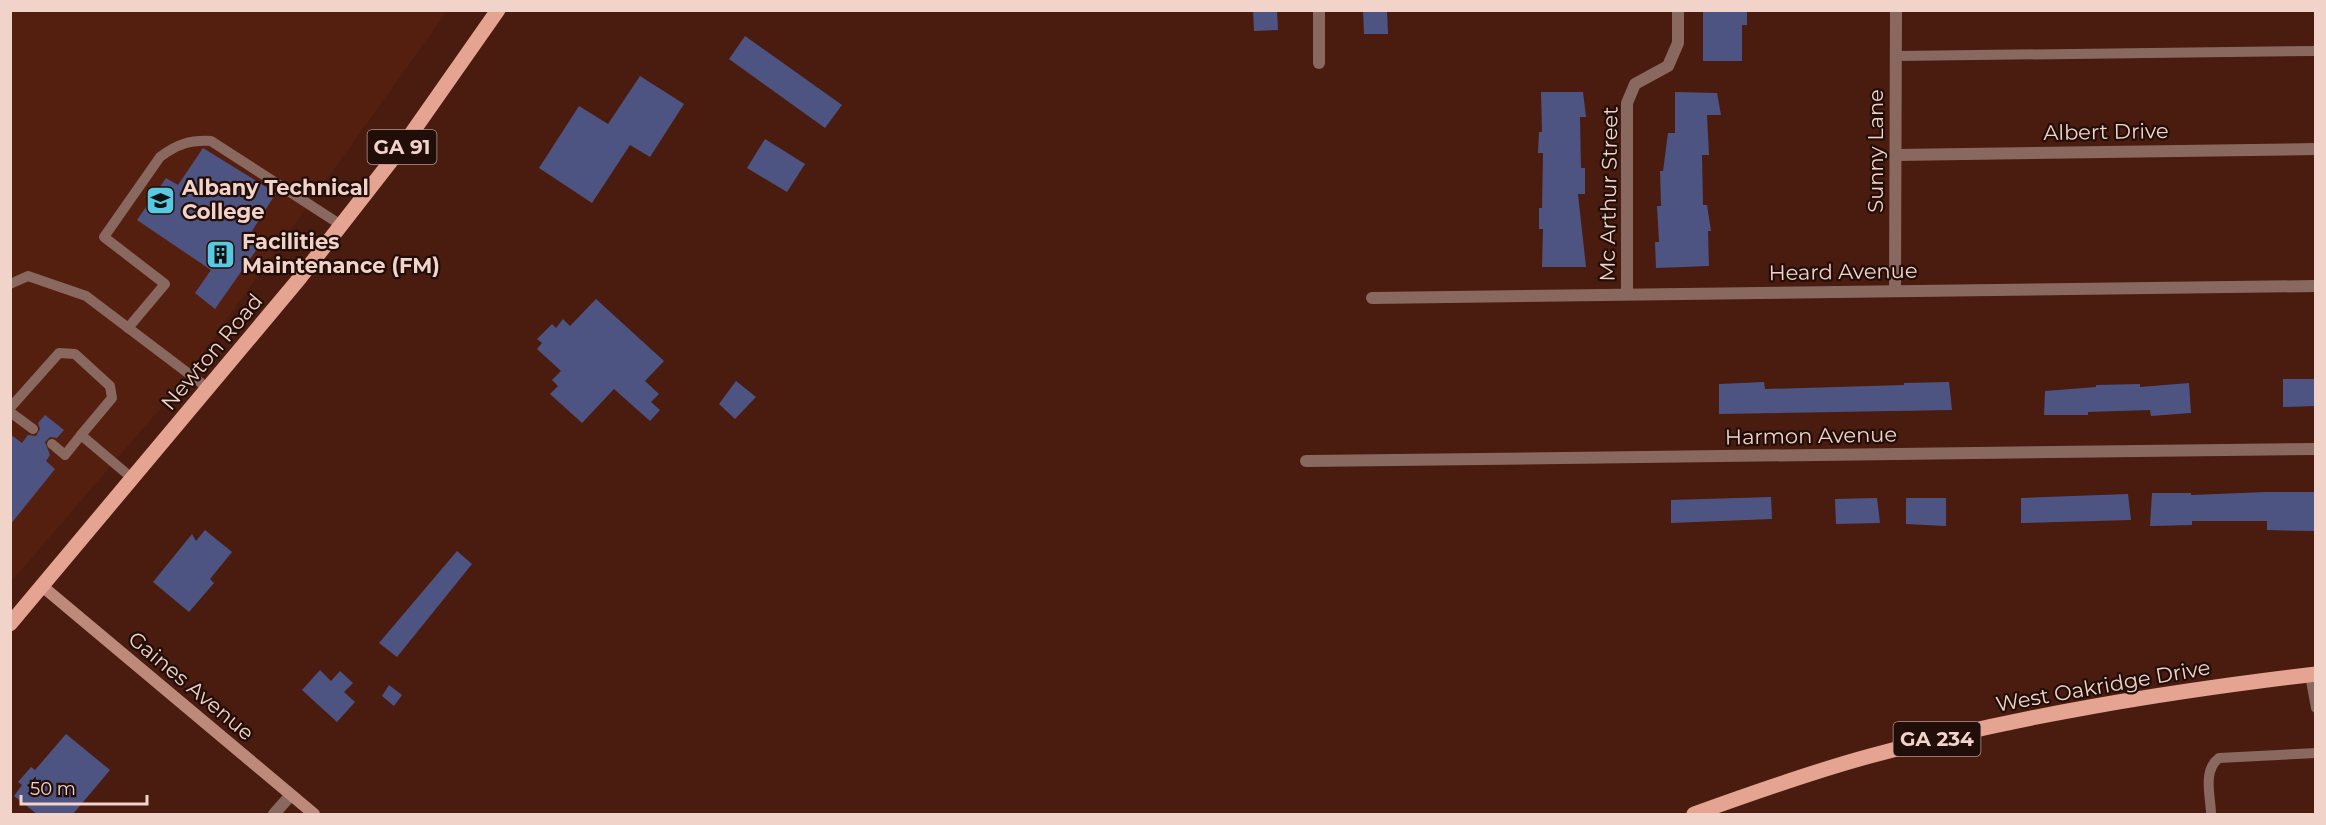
<svg xmlns="http://www.w3.org/2000/svg" width="2326" height="825" viewBox="0 0 2326 825" font-family="Montserrat,sans-serif">
  <style>
    .built { fill: #551f10 }
    .building { fill: #4d5482 }
    .lines { fill: none; stroke-linecap: round; stroke-linejoin: round }
    .lane { stroke: #88685f; stroke-width: 10 }
    .street { stroke: #88685f; stroke-width: 12 }
    .secondary { stroke: #bd897b; stroke-width: 12 }
    .primary { stroke: #e5a391; stroke-width: 15 }
    .labels { text-anchor: middle; stroke-width: 4.5; stroke-linejoin: round; paint-order: stroke }
    .shield { fill: #220e08; stroke: #b49890; stroke-width: 1.5 }
    .shield-label { font-size: 20px; font-weight: bold; fill: #f2d3ca }
    .street-label { font-size: 21px; fill: #f2d3ca; stroke: #220e08 }
    .poi-label { font-size: 21px; font-weight: bold; fill: #f2d3ca; stroke: #220e08; text-anchor: start }
  </style>
  <rect width="100%" height="100%" fill="#4a1b0f"/>
  <!-- built -->
  <path class="built" d="M11,11H447L177,389L11,582Z"/>
  <!-- building -->
  <g class="building">
    <path d="M1253,10H1277L1278,30L1254,31Z"/>
    <path d="M1363,10H1387L1388,34H1364Z"/>
    <path d="M1703,10H1747V25H1742V61H1703Z"/>
    <path d="M745,36L842,105L825,128L729,59Z"/>
    <path d="M640,76L684,104L650,157L630,145L592,203L539,168L579,106L608,124Z"/>
    <path d="M1541,92H1583L1586,117H1580L1581,168H1585V194H1578L1586,267H1542L1543,229H1539V208H1542L1543,153H1538L1539,132H1542Z"/>
    <path d="M1675,92L1717,93L1721,115H1707L1709,155H1702L1703,205H1707L1711,231H1708L1709,266L1656,268L1655,242H1659L1657,206H1661L1660,171H1663L1668,133H1675Z"/>
    <path d="M765,139L805,164L787,192L747,168Z"/>
    <path d="M203,148L276,193L252,231L264,239L215,309L195,293L211,270L137,220L166,178L178,185Z"/>
    <path d="M596,299L664,361L645,381L659,394L651,402L660,410L650,421L614,389L582,423L550,394L558,386L552,380L561,371L537,349L542,343L537,339L552,324L556,328L563,319L570,326Z"/>
    <path d="M2283,379H2316V406L2283,407Z"/>
    <path d="M736,381L756,397L735,419L719,404Z"/>
    <path d="M1764,382L1765,389L1904,385V383L1949,382L1952,410L1719,414V384Z"/>
    <path d="M2189,383L2191,413L2151,416L2150,410L2088,412V415H2044L2045,391L2096,387V385L2140,384V387Z"/>
    <path d="M45,415L64,430L57,438L50,437L45,442L50,455L46,461L55,469L10,525V434L22,443L28,435L36,436L40,429L38,423Z"/>
    <path d="M2266,492H2316V531L2267,530V521H2192V525L2150,526L2152,493H2191V495Z"/>
    <path d="M2128,494L2131,520L2021,523V498Z"/>
    <path d="M1771,497L1772,519L1671,523V500Z"/>
    <path d="M1877,498L1880,523L1836,524L1835,499Z"/>
    <path d="M1906,498H1946V526L1906,524Z"/>
    <path d="M205,530L232,552L210,579L214,583L189,612L153,582L192,534L196,541Z"/>
    <path d="M457,551L472,564L397,657L379,643Z"/>
    <path d="M320,670L331,681L340,671L353,683L344,692L355,702L337,722L302,690Z"/>
    <path d="M389,685L402,695L394,706L382,696Z"/>
    <path d="M66,734L110,770L73,814H37L14,796L22,785L18,782L31,767L35,770Z"/>
  </g>
  <g class="lines">
    <!-- lane -->
    <g class="lane">
      <path d="M1896,56L2316,51"/>
      <path d="M10,284L28,276L86,296L209,389"/>
      <path d="M128,328L165,284L104,237L160,157C177,144 190,140 211,141L341,225"/>
      <path d="M10,408L59,353L75,354L110,386L112,398L81,435L133,479"/>
      <path d="M10,412L33,429"/>
      <path d="M52,444L65,455L81,435"/>
      <path d="M2310,675L2316,708"/>
      <path d="M2211,812C2210,794 2203,770 2219,758L2316,753"/>
    </g>
    <!-- street -->
    <g class="street">
      <path d="M1319,10V63"/>
      <path d="M1896,155L2316,149"/>
      <path d="M1895,291L1896,10"/>
      <path d="M1627,294V103L1635,84L1668,66L1678,43V10"/>
      <path d="M1372,298L2316,286"/>
      <path d="M1306,461L2316,449"/>
      <path d="M274,814L290,796"/>
    </g>
    <!-- secondary -->
    <path class="secondary" d="M42,586L314,814"/>
    <!-- primary -->
    <g class="primary">
      <path d="M10,624L299,279L402,147L498,10"/>
      <path d="M1694,814C1752,793 1811,772 1870,756C2016,716 2165,692 2316,674"/>
    </g>
  </g>
  <!-- icons -->
  <defs>
    <symbol id="school-square" viewBox="-11 -11 22 22"><rect x="-9" y="-9" width="18" height="18" rx="4" fill="#58c9e3" stroke="#220e08"/><path d="M0-5L7-2L0 1L-7-2ZM-4 1L0 2.5L4 1V4Q0 6-4 4Z" fill="#111"/></symbol>
    <symbol id="building-square" viewBox="-11 -11 22 22"><rect x="-9" y="-9" width="18" height="18" rx="4" fill="#58c9e3" stroke="#220e08"/><path d="M-4-6H4V6H1V3H-1V6H-4ZM-2.5-4.3h1.7v1.8h-1.7ZM.8-4.3h1.7v1.8H.8ZM-2.5-1h1.7V.8h-1.7ZM.8-1h1.7V.8H.8Z" fill="#111"/></symbol>
  </defs>
  <g fill-rule="evenodd">
    <use href="#school-square" x="144" y="184" width="33" height="33"/>
    <use href="#building-square" x="204" y="238" width="33" height="33"/>
  </g>
  <g class="labels">
    <!-- shield labels -->
    <g class="shield">
      <rect x="367.5" y="130" width="69" height="34" rx="4.5"/>
      <rect x="1893.5" y="722" width="87" height="34" rx="4.5"/>
    </g>
    <g class="shield-label">
      <text x="402" y="154">GA 91</text>
      <text x="1937" y="746">GA 234</text>
    </g>
    <!-- street labels -->
    <g class="street-label">
      <text transform="translate(2106 132) rotate(-1)" y="7">Albert Drive</text>
      <text transform="translate(1876 151) rotate(-90)" y="7">Sunny Lane</text>
      <text transform="translate(1609 194) rotate(-89)" y="7">Mc Arthur Street</text>
      <text transform="translate(1843 272) rotate(-1)" y="7">Heard Avenue</text>
      <text transform="translate(212 352) rotate(-50)" y="7">Newton Road</text>
      <text transform="translate(1811 436) rotate(-1)" y="7">Harmon Avenue</text>
      <text transform="translate(191 686) rotate(40)" y="7">Gaines Avenue</text>
      <text transform="translate(2103 686) rotate(-10)" y="7">West Oakridge Drive</text>
    </g>
    <!-- poi labels -->
    <g class="poi-label">
      <text x="182" y="195">Albany Technical<tspan x="182" dy="24">College</tspan></text>
      <text x="242" y="249">Facilities<tspan x="242" dy="24">Maintenance (FM)</tspan></text>
    </g>
  </g>
  <!-- border -->
  <rect width="2326" height="825" fill="none" stroke="#f2d3ca" stroke-width="24"/>
  <!-- scale -->
  <path d="M21 795v9h126v-9" fill="none" stroke="#f2d3ca" stroke-width="3"/>
  <text x="30" y="795" font-size="18" fill="#f2d3ca" stroke="#220e08" stroke-width="4.5" paint-order="stroke">50 m</text>
</svg>
